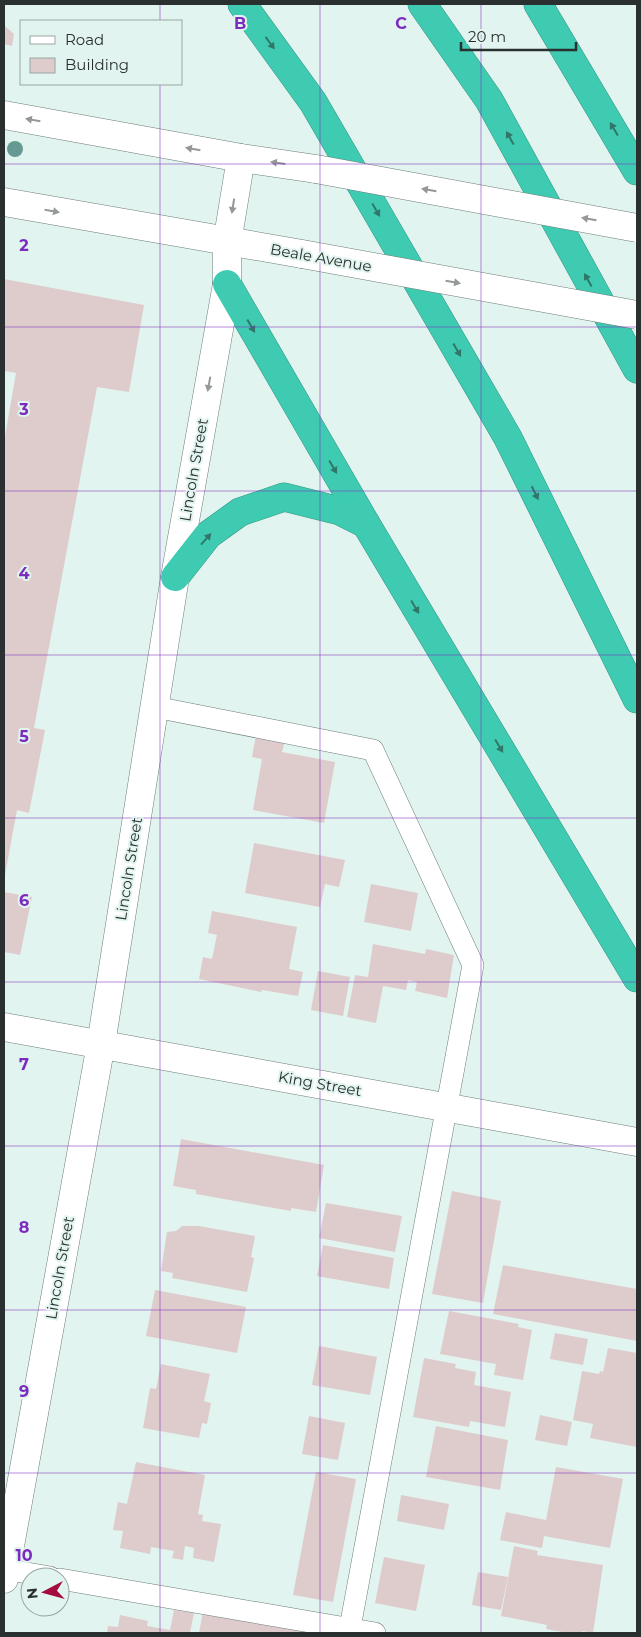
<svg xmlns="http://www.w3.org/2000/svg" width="641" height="1637" viewBox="0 0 641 1637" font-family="Montserrat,sans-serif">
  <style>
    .building { fill: #decccd }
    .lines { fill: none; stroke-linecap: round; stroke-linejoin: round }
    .lane-casing { stroke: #6d7d79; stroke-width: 22 }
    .street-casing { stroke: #6d7d79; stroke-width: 29 }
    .secondary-casing { stroke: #6d7d79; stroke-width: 29 }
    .highway-casing { stroke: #379584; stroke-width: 29 }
    .lane { stroke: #fff; stroke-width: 21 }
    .street { stroke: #fff; stroke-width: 28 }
    .secondary { stroke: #fff; stroke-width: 28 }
    .highway { stroke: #3ecbb2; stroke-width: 28 }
    .secondary-bridge-casing { stroke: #6d7d79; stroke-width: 29; stroke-linecap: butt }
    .secondary-bridge { stroke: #fff; stroke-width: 28 }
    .tree { fill: #669991 }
    .oneway { fill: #32766a }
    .oneway2 { fill: #949897 }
    .grid { fill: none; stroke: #7b2cbf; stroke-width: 1; stroke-opacity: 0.55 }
    .labels { text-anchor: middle; stroke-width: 4; stroke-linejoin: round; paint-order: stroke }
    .street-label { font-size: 15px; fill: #29302f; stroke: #e2f4ef }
    .grid-label { font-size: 16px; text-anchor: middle; font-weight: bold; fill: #7b2cbf; stroke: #e2f4ef; stroke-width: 4; stroke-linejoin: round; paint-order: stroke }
  </style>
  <rect width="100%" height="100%" fill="#e2f4ef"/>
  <!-- building -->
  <g class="building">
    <path d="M4,25L14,34L12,46L4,44Z"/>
    <path d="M4,279L144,305L129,392L97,387L34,728L45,730L29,813L17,810L5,875L4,442L16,373L4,371Z"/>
    <path d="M256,735L285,740L282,752L335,762L324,823L253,810L262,759L252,757Z"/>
    <path d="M254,843L345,860L339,887L325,884L320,907L245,893Z"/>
    <path d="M371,884L418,893L411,931L364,922Z"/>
    <path d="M4,892L32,897L20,955L4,952Z"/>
    <path d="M212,911L297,927L289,969L303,972L298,996L262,990L261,992L199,979L203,957L212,959L217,935L208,933Z"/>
    <path d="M373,944L425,954L426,949L454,955L447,998L415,991L417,982L408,980L406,990L383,986L376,1023L347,1017L355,975L368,977Z"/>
    <path d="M318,971L350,977L343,1016L311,1010Z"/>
    <path d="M181,1139L324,1165L316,1212L291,1208V1211L196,1194V1190L173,1186Z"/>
    <path d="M452,1191L501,1201L483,1303L432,1294Z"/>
    <path d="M326,1203L402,1216L395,1252L319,1238Z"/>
    <path d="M182,1226H199L255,1236L251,1257L254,1258L247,1292L172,1278L173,1273L161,1271L167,1232L176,1231Z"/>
    <path d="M323,1245L394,1258L389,1289L317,1276Z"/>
    <path d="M503,1265L637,1289V1341L493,1314Z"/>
    <path d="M155,1290L246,1307L237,1353L146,1336Z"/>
    <path d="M449,1311L519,1324L518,1327L532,1330L523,1380L494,1375L496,1364L440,1354Z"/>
    <path d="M555,1333L588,1339L583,1365L550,1359Z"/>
    <path d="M319,1346L377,1357L370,1395L312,1385Z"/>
    <path d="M608,1348L637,1353V1447L590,1438L593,1424L573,1420L582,1371L599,1374L600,1371L603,1372Z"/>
    <path d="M424,1358L456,1364L455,1368L476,1372L474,1385L511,1392L505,1427L470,1421L469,1427L413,1417Z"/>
    <path d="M161,1364L210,1374L204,1401L211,1403L207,1424L202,1423L199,1438L143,1428L150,1388L156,1389Z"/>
    <path d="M540,1415L572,1422L567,1446L535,1440Z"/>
    <path d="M309,1416L345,1423L338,1460L302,1454Z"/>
    <path d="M436,1426L508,1440L500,1490L426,1477Z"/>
    <path d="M136,1462L205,1475L198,1514L203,1515L202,1521L221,1524L214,1562L193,1558L194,1548L185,1546L183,1560L172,1558L174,1551L151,1547L150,1554L120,1548L123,1531L113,1530L118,1502L127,1504Z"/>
    <path d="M556,1467L623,1479L610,1548L544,1536L542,1548L500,1540L506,1512L546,1520Z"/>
    <path d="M316,1472L356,1479L333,1602L293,1595Z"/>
    <path d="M401,1495L449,1504L444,1530L397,1521Z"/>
    <path d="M514,1546L538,1551L537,1555L603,1565L593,1633L582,1631V1633H568L546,1629L547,1625L501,1616Z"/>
    <path d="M384,1557L425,1565L416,1611L375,1603Z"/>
    <path d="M478,1572L508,1577L501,1610L472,1605Z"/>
    <path d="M204,1606L332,1633H199Z"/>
    <path d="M174,1610L194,1613L190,1633H107L108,1626L118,1627L120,1615L148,1621L147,1626L170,1630Z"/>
  </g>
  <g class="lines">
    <defs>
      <g id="lane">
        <path d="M155,707L373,750L473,965L349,1633"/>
        <path d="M4,1569L50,1577"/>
        <path d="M60,1579L375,1633"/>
      </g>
      <g id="street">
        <path d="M4,1027L637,1142"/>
        <path d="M4,1579L101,1044L175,577L227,284"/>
      </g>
      <g id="secondary">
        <path d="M4,115L241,158L316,169"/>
        <path d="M4,202L302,254"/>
        <path d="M227,284V243L241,158"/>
      </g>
      <g id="highway">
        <path d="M242,4L313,102L508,438L637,699"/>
        <path d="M422,4L489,100L637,369"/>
        <path d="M538,4L637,171"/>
        <path d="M227,284L366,524L637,978"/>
        <path d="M175,577L208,535L240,512L284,497L340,511L366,524"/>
      </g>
    </defs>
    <!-- lane casing -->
    <use href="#lane" class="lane-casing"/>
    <!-- street casing -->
    <use href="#street" class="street-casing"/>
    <!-- secondary casing -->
    <use href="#secondary" class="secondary-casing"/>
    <!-- highway casing -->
    <use href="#highway" class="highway-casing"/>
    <!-- lane -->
    <use href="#lane" class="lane"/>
    <!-- street -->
    <use href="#street" class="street"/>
    <!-- secondary -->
    <use href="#secondary" class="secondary"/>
    <!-- highway -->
    <use href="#highway" class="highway"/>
    <defs>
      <g id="secondary-bridge">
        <path d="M316,169L637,228"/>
        <path d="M302,254L637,315"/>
      </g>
    </defs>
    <!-- secondary-bridge casing -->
    <use href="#secondary-bridge" class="secondary-bridge-casing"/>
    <!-- secondary-bridge -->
    <use href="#secondary-bridge" class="secondary-bridge"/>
  </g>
  <!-- trees -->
  <circle class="tree" cx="15" cy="149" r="8"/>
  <!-- one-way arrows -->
  <defs><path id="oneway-solid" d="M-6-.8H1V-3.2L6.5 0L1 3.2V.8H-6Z" transform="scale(1.25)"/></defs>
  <g class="oneway">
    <use href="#oneway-solid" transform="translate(270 43) rotate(54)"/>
    <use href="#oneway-solid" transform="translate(614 129) rotate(-121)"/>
    <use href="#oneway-solid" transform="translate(510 138) rotate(-119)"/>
    <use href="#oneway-solid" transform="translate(376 210) rotate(60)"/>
    <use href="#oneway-solid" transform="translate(588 280) rotate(-119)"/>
    <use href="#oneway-solid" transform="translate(251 326) rotate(60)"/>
    <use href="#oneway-solid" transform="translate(457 350) rotate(60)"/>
    <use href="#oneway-solid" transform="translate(333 467) rotate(60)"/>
    <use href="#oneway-solid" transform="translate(535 493) rotate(64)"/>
    <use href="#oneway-solid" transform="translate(206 539) rotate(-48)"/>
    <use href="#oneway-solid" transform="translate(415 607) rotate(59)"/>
    <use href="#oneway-solid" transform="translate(499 746) rotate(59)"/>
  </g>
  <g class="oneway2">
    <use href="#oneway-solid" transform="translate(33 120) rotate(-170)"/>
    <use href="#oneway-solid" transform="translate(193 149) rotate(-170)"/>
    <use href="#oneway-solid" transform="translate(278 163) rotate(-172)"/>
    <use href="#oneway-solid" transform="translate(429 190) rotate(-170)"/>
    <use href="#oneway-solid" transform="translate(233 206) rotate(99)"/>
    <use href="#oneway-solid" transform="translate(52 211) rotate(10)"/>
    <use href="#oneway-solid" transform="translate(589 219) rotate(-170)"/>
    <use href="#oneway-solid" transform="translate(453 282) rotate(10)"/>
    <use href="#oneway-solid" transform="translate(209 384) rotate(100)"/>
  </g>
  <!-- grid -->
  <path class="grid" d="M160,4V21M320,4V1633M481,4V1633M160,84V1633M4,164H637M4,327H637M4,491H637M4,655H637M4,818H637M4,982H637M4,1146H637M4,1310H637M4,1473H637"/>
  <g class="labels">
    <!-- street labels -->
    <g class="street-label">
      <text transform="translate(321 258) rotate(10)" y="5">Beale Avenue</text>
      <text transform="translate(194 470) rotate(-80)" y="5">Lincoln Street</text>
      <text transform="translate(129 869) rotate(-81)" y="5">Lincoln Street</text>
      <text transform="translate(320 1084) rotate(10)" y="5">King Street</text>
      <text transform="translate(60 1268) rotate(-80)" y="5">Lincoln Street</text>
    </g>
  </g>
  <g class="grid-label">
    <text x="240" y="29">B</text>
    <text x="401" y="29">C</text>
    <text x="24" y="251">2</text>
    <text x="24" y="415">3</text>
    <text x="24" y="579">4</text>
    <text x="24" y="742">5</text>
    <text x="24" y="906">6</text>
    <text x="24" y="1070">7</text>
    <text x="24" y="1233">8</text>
    <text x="24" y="1397">9</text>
    <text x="24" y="1561">10</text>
  </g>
  <!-- border -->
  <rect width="641" height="1637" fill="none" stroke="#29302f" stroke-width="10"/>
  <!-- legend -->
  <rect x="20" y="20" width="162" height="65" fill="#e2f4ef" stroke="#98a6a2"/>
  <rect x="30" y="36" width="25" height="8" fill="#ffffff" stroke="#98a6a2"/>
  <text x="65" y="45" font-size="15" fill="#29302f">Road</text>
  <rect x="30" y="58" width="25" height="15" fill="#decccd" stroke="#98a6a2"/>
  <text x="65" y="70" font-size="15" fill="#29302f">Building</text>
  <!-- north arrow -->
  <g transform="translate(45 1592) rotate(264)"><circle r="24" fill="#e2f4ef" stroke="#98a6a2"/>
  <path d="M0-4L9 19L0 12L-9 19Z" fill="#a50b3c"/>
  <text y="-8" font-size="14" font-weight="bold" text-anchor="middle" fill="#29302f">N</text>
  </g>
  <!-- scale -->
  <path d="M461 42v8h115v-8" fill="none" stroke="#29302f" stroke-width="2.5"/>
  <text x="468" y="42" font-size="15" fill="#29302f" stroke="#e2f4ef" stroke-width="4" paint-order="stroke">20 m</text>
</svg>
